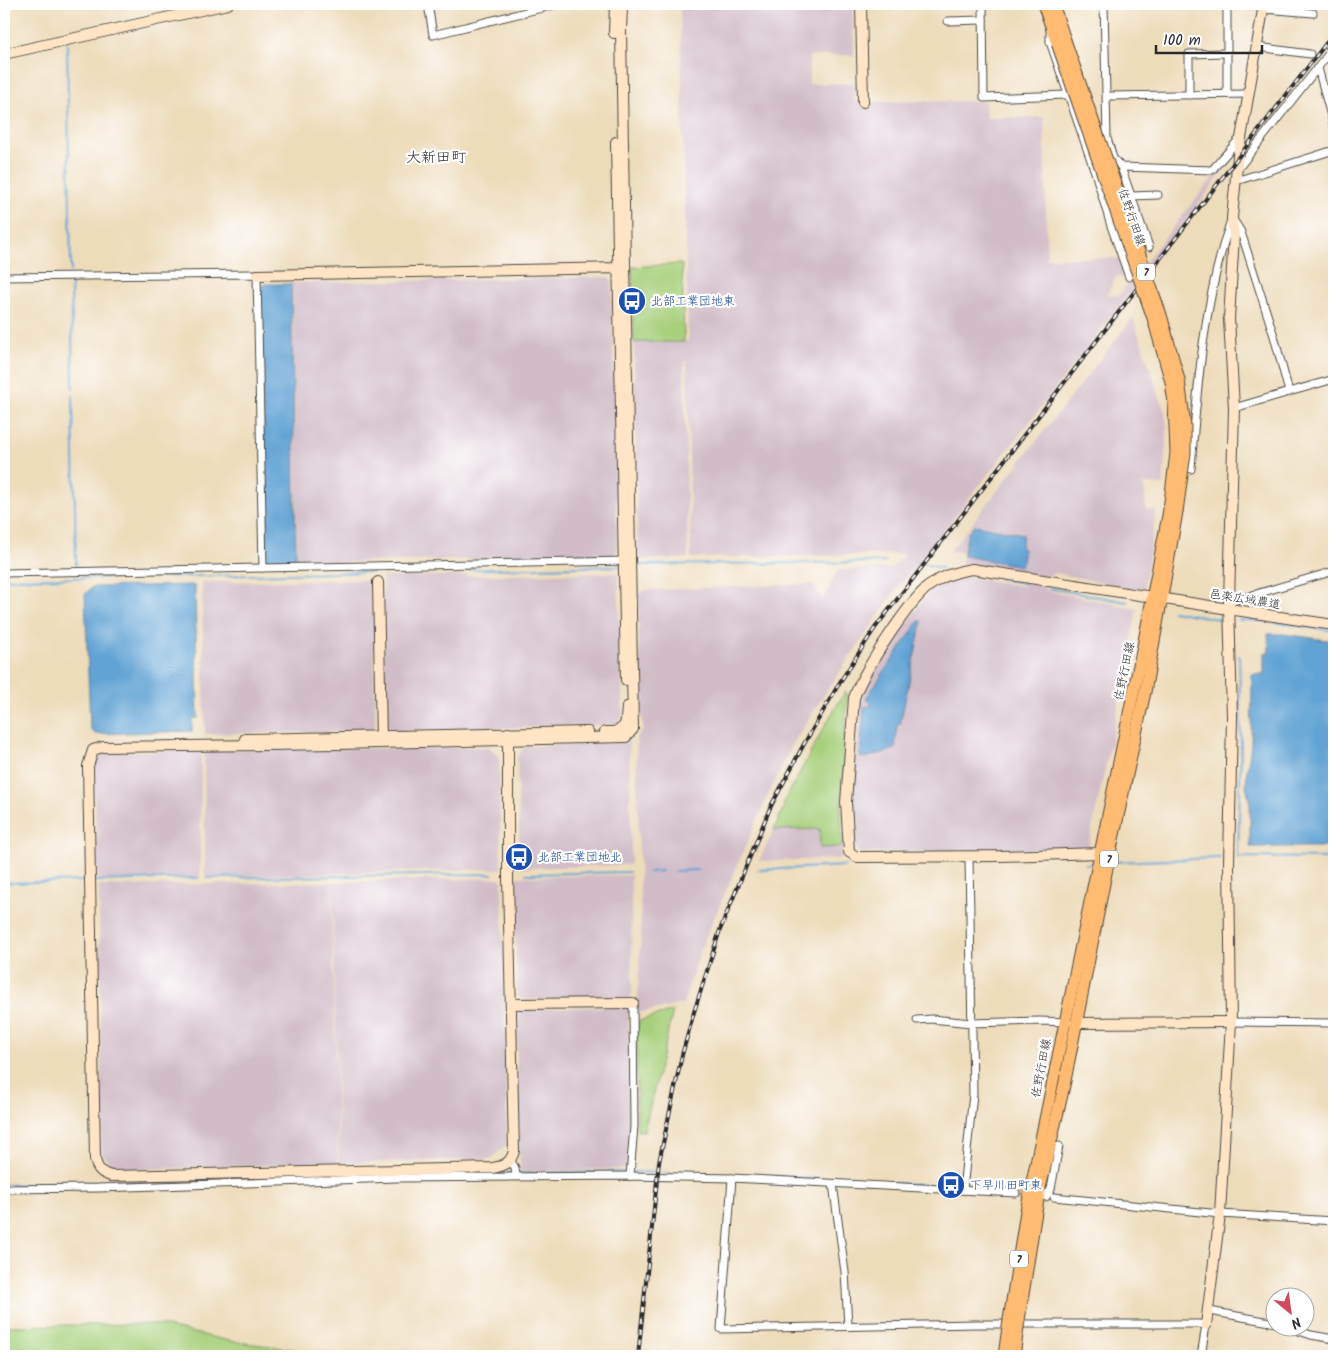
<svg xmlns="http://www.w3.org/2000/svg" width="1338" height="1360" viewBox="0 0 1338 1360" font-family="Kalam,'Klee One',sans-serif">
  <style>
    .industrial { fill: #d1bdc8 }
    .green { fill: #a7d07c; stroke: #697e54 }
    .water { fill: #60a3d4; stroke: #466780 }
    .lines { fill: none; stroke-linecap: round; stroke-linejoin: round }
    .stream { stroke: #60a3d4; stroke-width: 2 }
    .street-tunnel { stroke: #c6b99d; stroke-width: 7; stroke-dasharray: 7 3.5; stroke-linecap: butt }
    .street-casing { stroke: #484640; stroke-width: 9 }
    .secondary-casing { stroke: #484640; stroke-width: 12 }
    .primary-casing { stroke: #484640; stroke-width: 13 }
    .street { stroke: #fff; stroke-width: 7 }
    .secondary { stroke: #ffe4c6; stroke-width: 10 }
    .primary { stroke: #ffbb71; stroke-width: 11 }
    .rail-casing { stroke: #2b2b2b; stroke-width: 4 }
    .rail { stroke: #fff; stroke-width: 2; stroke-dasharray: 5.5; stroke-linecap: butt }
    .primary-bridge-casing { stroke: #484640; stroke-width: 13; stroke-linecap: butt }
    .primary-bridge { stroke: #ffbb71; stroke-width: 11 }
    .labels { text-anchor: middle; stroke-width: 4.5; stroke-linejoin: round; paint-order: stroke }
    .shield { fill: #fff; stroke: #6b6b6b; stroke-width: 1 }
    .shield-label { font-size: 11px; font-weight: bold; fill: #2b2b2b }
    .street-label { font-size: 12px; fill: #2b2b2b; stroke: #fff }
    .transit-label { font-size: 12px; fill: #164399; stroke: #fff; text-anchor: start }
    .quarter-label { font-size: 15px; fill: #2b2b2b; stroke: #fff }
  </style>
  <rect width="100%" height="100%" fill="#fff"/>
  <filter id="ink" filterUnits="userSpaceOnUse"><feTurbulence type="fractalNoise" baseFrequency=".02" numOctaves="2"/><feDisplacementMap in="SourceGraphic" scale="10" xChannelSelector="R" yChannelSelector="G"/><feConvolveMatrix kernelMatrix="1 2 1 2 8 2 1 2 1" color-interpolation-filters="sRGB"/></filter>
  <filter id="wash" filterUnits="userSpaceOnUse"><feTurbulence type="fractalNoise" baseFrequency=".0096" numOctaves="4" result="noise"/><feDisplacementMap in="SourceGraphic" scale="20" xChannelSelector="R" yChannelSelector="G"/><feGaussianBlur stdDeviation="1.12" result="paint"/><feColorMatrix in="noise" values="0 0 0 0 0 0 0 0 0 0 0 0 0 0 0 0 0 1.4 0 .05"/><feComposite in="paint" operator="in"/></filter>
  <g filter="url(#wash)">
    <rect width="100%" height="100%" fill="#eddcba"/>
    <!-- industrial -->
    <g class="industrial">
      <path d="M680,4H853L854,55L809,56V84L854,83L855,102L985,101L986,118L1044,117L1047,258H1120L1126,280L1117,276L1107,294L1118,296L1237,147L1234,158L1017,438L897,589L830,686L794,742L768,795L703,943L683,1004L637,1013L641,936L636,738L643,730L641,707L638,595L646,590L812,584L823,599L838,570L892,568L905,554L691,558L687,361L684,362L688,558L638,560L634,342L688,341Z"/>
      <path d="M608,277L612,281L617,552L612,557L297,563L292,283Z"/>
      <path d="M1133,318L1165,413L1167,428L1163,485L1144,484L1146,510H1156L1144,588L1139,590L1055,573L1048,577L962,564L963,552L950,551Z"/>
      <path d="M618,573L623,716L614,725L392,731L385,724L383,577Z"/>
      <path d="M956,575L1023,586L1025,580L1047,584L1046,590L1137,609L1126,671L1088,848L860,853L854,846L853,799L861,703L863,692L895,639L925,597L935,587Z"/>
      <path d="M374,580L375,726L370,731L205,734L202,582Z"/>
      <path d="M629,742L631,861L629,865L520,868L517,756L527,746Z"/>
      <path d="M489,747L499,757L501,869L237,876L207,877L205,875L204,750Z"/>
      <path d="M201,750L200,875L198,877L98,880L93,760L99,752Z"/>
      <path d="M820,829V848L842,847V857L837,859L759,861L774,830Z"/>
      <path d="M631,875L632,994L628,998L522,1000L517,994L514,877Z"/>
      <path d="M499,878L502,881L507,1144L491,1159L339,1163L332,882Z"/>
      <path d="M331,882L338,1163L119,1170L102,1154L99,886Z"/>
      <path d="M628,1006L631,1132L629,1169L520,1171L516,1015L521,1009Z"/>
    </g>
    <!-- green -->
    <g class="green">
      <path d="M680,264L682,265L684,342H634L632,267Z"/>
      <path d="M845,692L848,694L846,710L841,807L842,847L820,848V829L774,830L784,806V802L827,722Z"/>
      <path d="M673,1011L644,1131H637V1025L639,1021Z"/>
      <path d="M154,1324L230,1341L347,1356H151L129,1354L4,1352V1326Z"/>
    </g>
    <!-- water -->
    <g class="water">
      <path d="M264,284H291L296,558H293L292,563H269L266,559L260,288Z"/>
      <path d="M974,525L1023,534L1021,548L1024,549L1021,566L963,556L968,533Z"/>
      <path d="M193,585L195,587L198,718L192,719V731L95,734L90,728L85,594L92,587Z"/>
      <path d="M919,621H922L900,724H897L895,749L865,758L860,757L864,707L871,706V702L867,700V697Z"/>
      <path d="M1268,634H1283L1334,641V847H1250V804L1246,785L1247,770L1251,746L1252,674H1264V653L1269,652Z"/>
      <path d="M4,1352L129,1354L151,1356H4Z"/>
    </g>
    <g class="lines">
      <!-- stream -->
      <g class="stream">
        <path d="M67,43L71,271"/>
        <path d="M71,283L73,389"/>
        <path d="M73,396L76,566"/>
        <path d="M917,562L941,568"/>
        <path d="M637,565L886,562"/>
        <path d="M999,578L1024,583"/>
        <path d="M4,579L210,576L620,566"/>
        <path d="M1049,588L1127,602"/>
        <path d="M1172,611L1224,620"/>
        <path d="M1239,620L1268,621L1334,631"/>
        <path d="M1239,655L1241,745L1238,857L1334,858"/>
        <path d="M1112,862L1220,858"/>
        <path d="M1086,864H1093"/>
        <path d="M758,870L845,866"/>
        <path d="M675,871L699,870"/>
        <path d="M649,872L662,871"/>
        <path d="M526,874L629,872"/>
        <path d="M206,878L492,874"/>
        <path d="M93,881L198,878"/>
        <path d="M4,883L86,881"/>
        <path d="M633,1172L671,1173"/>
        <path d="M518,1173L628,1172"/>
        <path d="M461,1174L513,1173"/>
        <path d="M748,1175L948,1186"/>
        <path d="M4,1185L231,1180"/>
      </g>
    </g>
  </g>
  <g filter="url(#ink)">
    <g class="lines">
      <!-- street-tunnel -->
      <path class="street-tunnel" d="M1016,1193L1054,1197"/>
      <defs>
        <g id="street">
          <path d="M428,4L433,35L558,4"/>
          <path d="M983,4L984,98L1067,95"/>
          <path d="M1104,4L1107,138L1113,158L1121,167L1212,170L1241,137"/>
          <path d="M1227,4V94"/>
          <path d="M1263,9L1313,13"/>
          <path d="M948,21L983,20"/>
          <path d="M1050,31V42L1095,172L1111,226L1129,277"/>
          <path d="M1257,47L1310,54"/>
          <path d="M1318,68L1334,127"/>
          <path d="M1189,95V54L1227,53"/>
          <path d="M1107,96L1249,94"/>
          <path d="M1121,167L1149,247"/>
          <path d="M1237,170L1334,47"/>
          <path d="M1236,181L1334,150"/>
          <path d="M1131,196L1158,195"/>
          <path d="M1234,221L1241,232L1274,336L1289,392"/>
          <path d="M4,277L252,274L257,275L263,568"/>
          <path d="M1234,408L1334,379"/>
          <path d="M1191,469C1197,387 1204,299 1231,220"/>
          <path d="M4,573L628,561"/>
          <path d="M1229,602L1334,571"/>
          <path d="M917,1020L932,1019L971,1023L1039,1021L1068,1022"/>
          <path d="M1231,1022L1334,1023"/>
          <path d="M511,1161L515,1168L516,1176"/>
          <path d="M630,1176L634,1126L633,1003"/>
          <path d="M732,1178L721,1329L977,1324H1199L1206,1325L1201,1356"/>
          <path d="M833,1184L845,1272L848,1326"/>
          <path d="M4,1189L98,1188L396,1178L630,1176L732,1178L1016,1193"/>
          <path d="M963,1190L973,1094L969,857"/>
          <path d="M1039,1193L1044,1194L1046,1197L1051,1189L1059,1146"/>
          <path d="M1054,1197L1220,1214L1334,1221"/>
          <path d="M1209,1311L1276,1323"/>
          <path d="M1290,1328L1311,1335L1334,1339"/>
        </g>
        <g id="secondary">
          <path d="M861,4L863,102"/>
          <path d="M614,33L615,4"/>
          <path d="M4,54L228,4"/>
          <path d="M616,142L626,680"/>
          <path d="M257,275L624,268"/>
          <path d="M378,582L381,740"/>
          <path d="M605,732H614L624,727L626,720L627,707"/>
          <path d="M508,733V877L514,1151C511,1163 504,1166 493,1168L111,1176C101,1173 97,1169 95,1159L88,766L93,750L103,747L337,744L626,737L633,729L621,30L622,9L624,4"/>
          <path d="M245,739L588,732"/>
          <path d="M1100,853L1000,856L863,857H857L849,852L846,802L854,698C862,673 909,601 929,586C942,576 957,571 972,569L1293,619L1334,625"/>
          <path d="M511,1004L633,1003"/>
          <path d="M1076,1023L1231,1022"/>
          <path d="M1206,1325L1220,1214L1231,1022L1229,863L1232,717L1229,602L1234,408L1229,319L1234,235L1232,218L1238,156L1264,4"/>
        </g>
        <g id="primary">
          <path d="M1043,4L1057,43"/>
          <path d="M1053,4L1065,40"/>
          <path d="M1009,1320L1026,1211L1143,646L1169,510"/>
          <path d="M1019,1320L1039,1193L1064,1086L1110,853L1145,692L1177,512"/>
        </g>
      </defs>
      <!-- street casing -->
      <use href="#street" class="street-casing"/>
      <!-- secondary casing -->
      <use href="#secondary" class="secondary-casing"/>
      <!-- primary casing -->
      <use href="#primary" class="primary-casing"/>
      <!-- street -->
      <use href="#street" class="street"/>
      <!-- secondary -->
      <use href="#secondary" class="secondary"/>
      <!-- primary -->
      <use href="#primary" class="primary"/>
      <defs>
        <path id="rail" d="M638,1356L659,1162L682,1055L694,1012L720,930L770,808L804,744L840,682L875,628L1334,33"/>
      </defs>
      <!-- rail casing -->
      <use href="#rail" class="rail-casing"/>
      <!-- rail -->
      <use href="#rail" class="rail"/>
      <defs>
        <g id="primary-bridge">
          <path d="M1065,40L1161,315L1179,380L1185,426V453L1177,512"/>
          <path d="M1057,43L1153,318L1171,382L1174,403L1176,453L1169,510"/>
          <path d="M1004,1356L1009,1320"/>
          <path d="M1014,1356L1019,1320"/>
        </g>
      </defs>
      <!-- primary-bridge casing -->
      <use href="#primary-bridge" class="primary-bridge-casing"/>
      <!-- primary-bridge -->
      <use href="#primary-bridge" class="primary-bridge"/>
    </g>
  </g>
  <!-- icons -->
  <defs>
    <symbol id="bus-disc" viewBox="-11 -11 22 22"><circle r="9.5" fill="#1a4fb4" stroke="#fff"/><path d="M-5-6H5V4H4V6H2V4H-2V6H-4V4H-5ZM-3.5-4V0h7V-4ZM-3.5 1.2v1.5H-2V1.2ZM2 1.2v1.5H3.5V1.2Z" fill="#fff"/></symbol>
  </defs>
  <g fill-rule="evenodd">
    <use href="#bus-disc" x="616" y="285" width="32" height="32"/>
    <use href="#bus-disc" x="503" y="841" width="32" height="32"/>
    <use href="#bus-disc" x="935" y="1169" width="32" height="32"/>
  </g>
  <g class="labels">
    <!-- shield labels -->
    <g class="shield">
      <rect x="1137" y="263.5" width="18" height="17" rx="4"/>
      <rect x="1100" y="850.5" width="18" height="17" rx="4"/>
      <rect x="1010" y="1250.5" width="18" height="17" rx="4"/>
    </g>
    <g class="shield-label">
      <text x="1146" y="276">7</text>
      <text x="1109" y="863">7</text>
      <text x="1019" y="1263">7</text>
    </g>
    <!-- street labels -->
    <g class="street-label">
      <text transform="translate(1132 217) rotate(71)" y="4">佐野行田線</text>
      <text transform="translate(1245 599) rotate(9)" y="4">邑楽広域農道</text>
      <text transform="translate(1124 671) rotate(-78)" y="4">佐野行田線</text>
      <text transform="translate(1041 1068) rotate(-79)" y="4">佐野行田線</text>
    </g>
    <!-- transit labels -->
    <g class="transit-label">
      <text x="651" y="305">北部工業団地東</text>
      <text x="538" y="861">北部工業団地北</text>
      <text x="970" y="1189">下早川田町東</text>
    </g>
    <!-- quarter labels -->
    <g class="quarter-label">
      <text x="436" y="162">大新田町</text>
    </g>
  </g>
  <!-- margin -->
  <rect width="1338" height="1360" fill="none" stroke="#fff" stroke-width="20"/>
  <!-- north arrow -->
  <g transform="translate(1290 1312) rotate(151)"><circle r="24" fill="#ffffff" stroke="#aaaaaa"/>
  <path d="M0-4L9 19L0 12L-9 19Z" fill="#d1495b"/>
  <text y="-8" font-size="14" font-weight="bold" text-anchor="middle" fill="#2b2b2b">N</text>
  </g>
  <!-- scale -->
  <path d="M1156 45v8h106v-8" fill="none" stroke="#2b2b2b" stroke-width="2.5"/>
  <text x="1163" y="45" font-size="15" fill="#2b2b2b" stroke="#ffffff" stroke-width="4" paint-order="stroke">100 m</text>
</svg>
